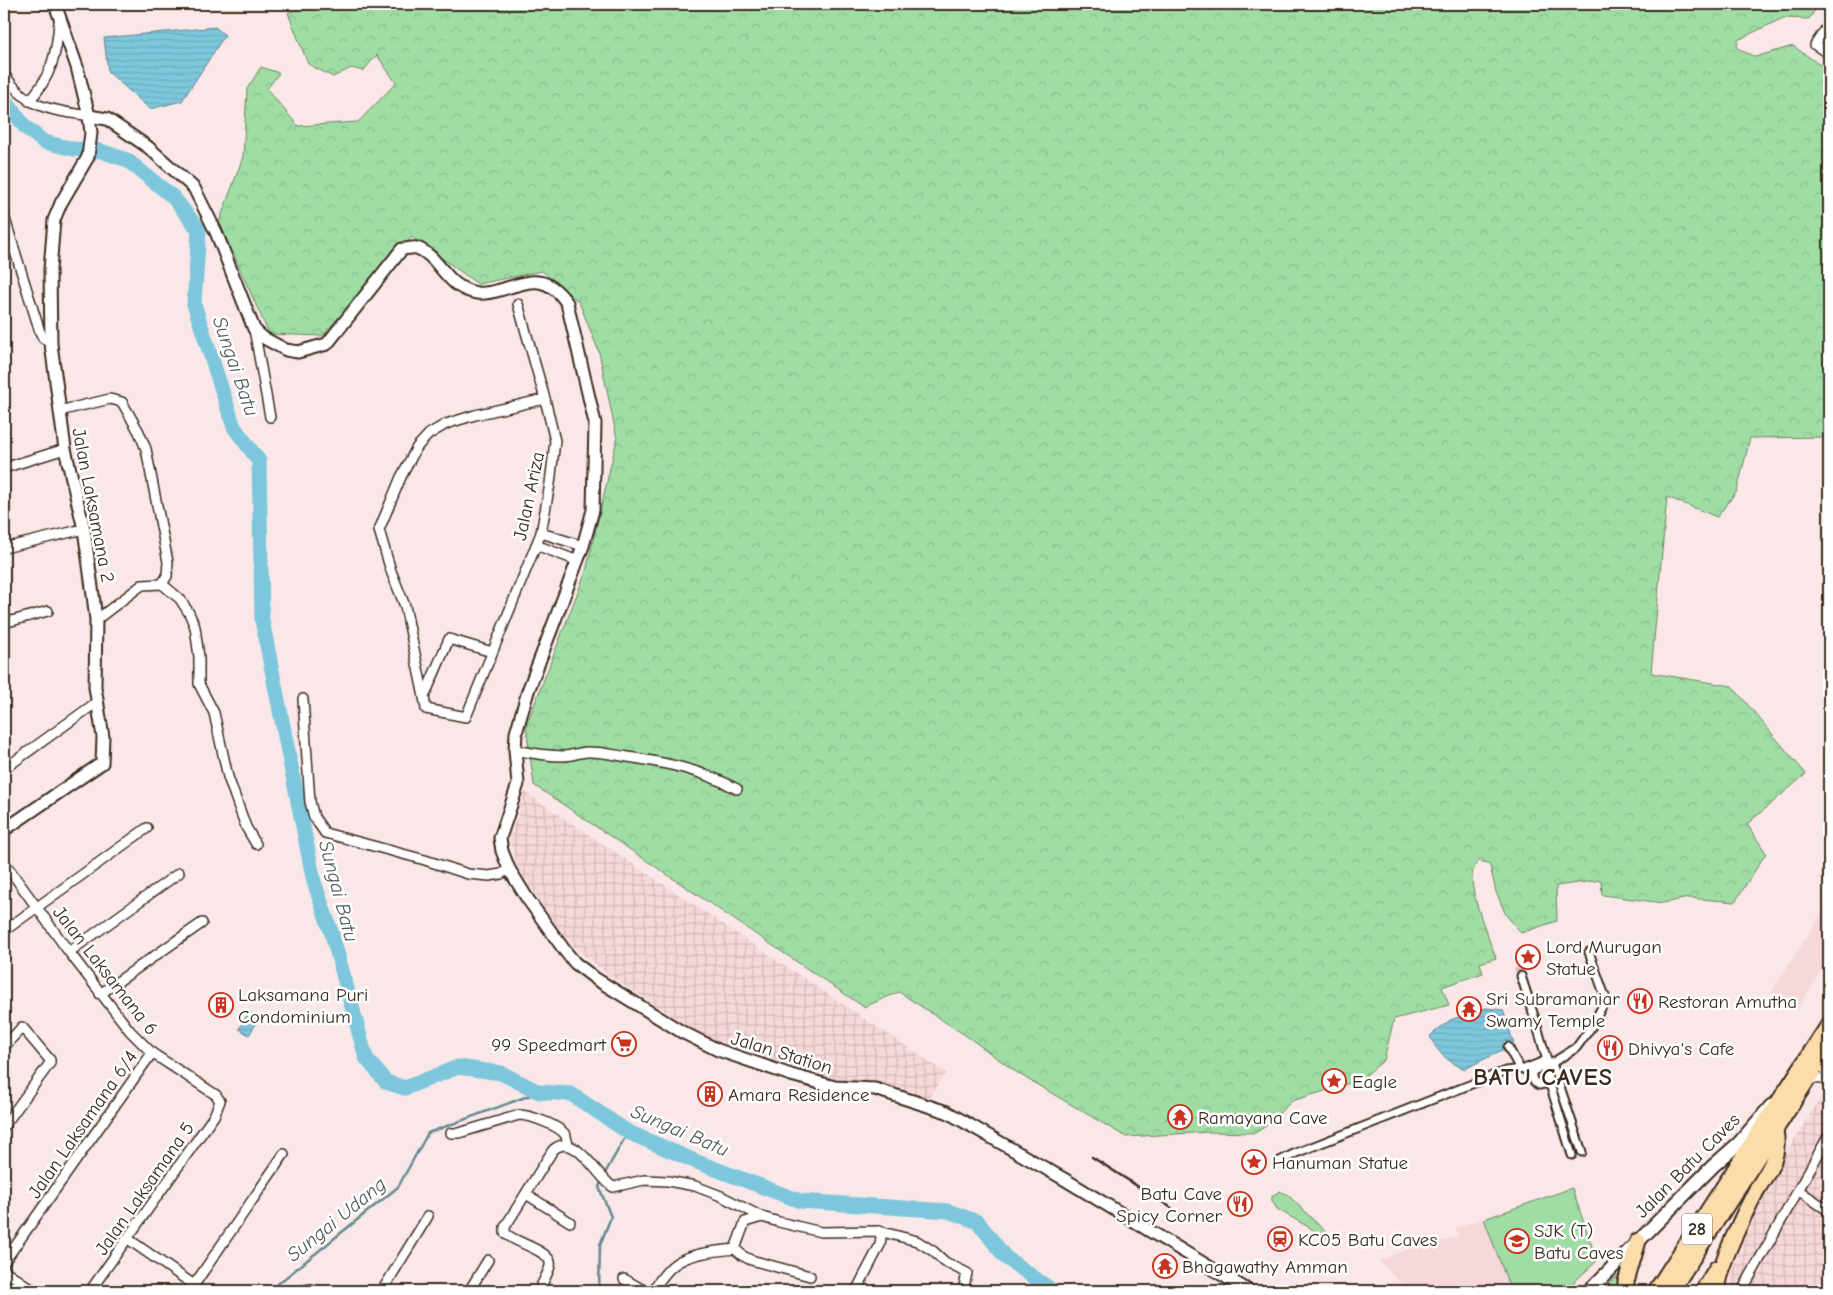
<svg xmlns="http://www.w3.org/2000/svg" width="1833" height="1295" viewBox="0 0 1833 1295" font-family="'Comic Neue',sans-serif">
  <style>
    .built { fill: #f7d8d8 }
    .industrial { fill: url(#industrial-grid) }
    .green { fill: #9fdda4; stroke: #6d8461 }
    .forest { fill: url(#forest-crowns); stroke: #6d8461 }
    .water { fill: url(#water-rules); stroke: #638891 }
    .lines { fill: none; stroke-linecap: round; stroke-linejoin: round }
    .stream { stroke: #638891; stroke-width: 2.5 }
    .river { stroke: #7dc7dd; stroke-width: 15 }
    .pedestrian-tunnel { stroke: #d4c2c0; stroke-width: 7; stroke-dasharray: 7 3.5; stroke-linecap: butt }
    .pedestrian-casing { stroke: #3b2a1e; stroke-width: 11 }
    .minor-casing { stroke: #3b2a1e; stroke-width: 12 }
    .tertiary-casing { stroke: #3b2a1e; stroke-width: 15 }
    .secondary-casing { stroke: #3b2a1e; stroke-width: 16 }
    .trunk-casing { stroke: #3b2a1e; stroke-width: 19 }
    .pedestrian { stroke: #fff; stroke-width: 7 }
    .minor { stroke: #fff; stroke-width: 9 }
    .tertiary { stroke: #fff; stroke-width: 11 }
    .secondary { stroke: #fff; stroke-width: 12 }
    .trunk { stroke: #fddcac; stroke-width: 15 }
    .rail { stroke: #3b2a1e; stroke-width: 2.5 }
    .labels { text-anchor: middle; stroke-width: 5; stroke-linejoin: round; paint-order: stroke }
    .shield { fill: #fff; stroke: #766a62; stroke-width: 1 }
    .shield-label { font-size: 18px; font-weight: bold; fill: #3b2a1e }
    .street-label { font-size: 19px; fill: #3b2a1e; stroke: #fff }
    .poi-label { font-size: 19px; fill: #3b2a1e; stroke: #fff; text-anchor: start }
    .water-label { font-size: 20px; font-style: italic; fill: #4f5957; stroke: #fff }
    .district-label { font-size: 24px; font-weight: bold; letter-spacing: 1px; fill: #3b2a1e; stroke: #fff }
  </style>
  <defs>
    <pattern id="industrial-grid" width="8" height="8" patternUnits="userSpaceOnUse" patternTransform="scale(1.25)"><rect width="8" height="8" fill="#f7d8d8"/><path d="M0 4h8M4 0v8" fill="none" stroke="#d5bab9"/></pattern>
    <pattern id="forest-crowns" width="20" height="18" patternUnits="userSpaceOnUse" patternTransform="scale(1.25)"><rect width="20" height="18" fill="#9fdda4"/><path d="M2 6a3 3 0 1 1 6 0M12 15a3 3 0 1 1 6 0" fill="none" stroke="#8abe8d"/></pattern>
    <pattern id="water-rules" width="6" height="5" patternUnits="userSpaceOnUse" patternTransform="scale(1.25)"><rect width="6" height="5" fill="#7dc7dd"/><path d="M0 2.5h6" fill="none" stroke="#6dabbd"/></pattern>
  </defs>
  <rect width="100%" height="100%" fill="#fae8e8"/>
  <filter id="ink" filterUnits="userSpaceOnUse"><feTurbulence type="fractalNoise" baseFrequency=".02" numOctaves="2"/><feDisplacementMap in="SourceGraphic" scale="10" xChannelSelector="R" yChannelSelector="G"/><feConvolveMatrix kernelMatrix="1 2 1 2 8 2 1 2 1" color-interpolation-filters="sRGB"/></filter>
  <g filter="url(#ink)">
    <!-- built -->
    <g class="built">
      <path d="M1829,902V959L1796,1011L1776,998L1772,991Z"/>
      <path d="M1572,1188L1597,1261L1564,1291H1408L1379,1261L1413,1246L1415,1250L1458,1236L1456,1228Z"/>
    </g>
    <!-- industrial -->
    <g class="industrial">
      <path d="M525,792L946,1073L928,1100L831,1078L722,1045L681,1022L607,974L568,942L518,869L509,839Z"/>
      <path d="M1829,1085V1291H1734L1730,1276L1765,1185Z"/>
    </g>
    <!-- green -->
    <g class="green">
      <path d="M1572,1188L1597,1261L1564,1291H1511L1484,1219Z"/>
      <path d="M1280,1191L1288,1195L1338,1244L1277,1209L1272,1201V1196Z"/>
      <path d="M1620,1273L1618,1291H1602Z"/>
    </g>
    <!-- forest -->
    <path class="forest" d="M310,4H1819L1809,19L1783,18L1738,40L1737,48L1755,57L1793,46L1829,71V437L1750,438L1737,491L1717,517L1667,497L1651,673L1732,686L1806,774L1747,824L1766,853L1735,902L1689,898L1663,903L1602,895L1601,880L1556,886L1557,921L1521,933L1506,915L1496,892L1490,866L1488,863L1478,861C1474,866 1472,872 1472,879C1473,901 1488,936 1496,958L1480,963L1483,973L1442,987L1449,1005L1394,1019L1384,1060L1360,1080L1292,1101L1266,1126L1255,1133L1209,1132L1126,1137L1019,1074L968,1037L899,992L864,1007L534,785L526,726L586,571L617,439L599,352L579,302L542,271L478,284L412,237L322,336L269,334L219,222L243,157L247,89L261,67L279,73L267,89L298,126L358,122L396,83L377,55L363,71L351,68L333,77L308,64L288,13Z"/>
    <!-- water -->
    <g class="water">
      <path d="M215,27L225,35L182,101L150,109L108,72L104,38Z"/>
      <path d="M1486,1008L1503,1010L1514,1044L1465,1069C1448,1062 1437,1053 1430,1036L1450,1020Z"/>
      <path d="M249,1012L259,1019L249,1035L239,1029Z"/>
    </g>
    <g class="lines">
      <!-- stream -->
      <g class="stream">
        <path d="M604,1175L628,1132"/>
        <path d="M269,1291L398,1187L428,1133L539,1092"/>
        <path d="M599,1291L600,1245L611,1217L599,1187L602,1180"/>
      </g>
      <!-- river -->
      <path class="river" d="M4,99L25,127L44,142L74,149L101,151L127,160L173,197L199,230L194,304L234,427L259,461L262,620L314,882L332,934L366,1058L386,1082L405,1088L458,1067L501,1073L539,1092L571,1094L628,1132L697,1162L800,1201L948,1211L978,1222L1005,1257L1053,1291"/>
      <!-- pedestrian-tunnel -->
      <path class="pedestrian-tunnel" d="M1517,967L1521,976"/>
      <defs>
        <g id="pedestrian">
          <path d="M1521,976L1535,1019L1548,1064"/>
          <path d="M1508,1047L1520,1069"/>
          <path d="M1552,1063L1582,1152"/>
          <path d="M1544,1065L1572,1155"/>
          <path d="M1549,1083L1539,1085C1533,1082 1530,1077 1533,1071L1552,1063L1576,1048L1592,1026L1606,999L1589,952"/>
          <path d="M1280,1161L1296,1153L1505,1071L1524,1069L1547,1060"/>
        </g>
        <g id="minor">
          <path d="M1829,24L1815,45L1829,54"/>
          <path d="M4,74C28,110 50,109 89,116"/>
          <path d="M29,101C51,78 57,53 59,22"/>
          <path d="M4,216L40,332L43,338L51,344"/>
          <path d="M254,329L270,417"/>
          <path d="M59,411L110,399L122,402L139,432L146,449L168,562L167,576L162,584L142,585L96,620"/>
          <path d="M4,468L65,449"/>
          <path d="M541,533L583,546"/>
          <path d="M536,545L578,561"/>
          <path d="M4,548L84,529"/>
          <path d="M162,584L180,599L189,613L195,627L199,657V684L214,713L228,777L246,827L256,844"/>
          <path d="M4,623L48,611"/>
          <path d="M492,652L449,639L424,697L426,709L466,717L541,533L550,484L555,441L545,399L518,304"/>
          <path d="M424,697L405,606L391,571L379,530L401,477L417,447L429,434L446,424L475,415L545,399"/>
          <path d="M303,699L310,802L314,817L325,833L425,860L468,874L489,876L501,874L509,869"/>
          <path d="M515,750C530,753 548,756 564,756C573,756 581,751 590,752C602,752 615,755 628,757C667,763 702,770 737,789"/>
          <path d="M4,769L97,702"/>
          <path d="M4,862L69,952L130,1031L152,1053L216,1095L220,1101L214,1116L90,1291"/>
          <path d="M4,931L147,828"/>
          <path d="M69,952L179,873"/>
          <path d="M100,994L202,923"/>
          <path d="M4,1047L22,1027L50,1060V1063L4,1126"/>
          <path d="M1821,1059L1823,1069L1829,1075"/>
          <path d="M1808,1078L1823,1079L1829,1084"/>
          <path d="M451,1133H459L519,1115C530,1115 561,1126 566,1136C566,1137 568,1144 568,1144"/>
          <path d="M1798,1190L1829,1211"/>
          <path d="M526,1194L570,1222"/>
          <path d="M128,1239L194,1285L199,1291"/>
          <path d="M735,1249L743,1256L751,1260L810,1276"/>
          <path d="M4,1262L152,1053"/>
          <path d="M4,1270L34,1291"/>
          <path d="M624,1279L645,1291"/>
          <path d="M194,1285L284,1154"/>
          <path d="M1743,1289L1829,1135"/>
          <path d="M301,1291L311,1289"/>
          <path d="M382,1291L428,1216"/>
          <path d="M469,1291L488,1260"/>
          <path d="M539,1291C542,1283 548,1274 550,1266C554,1251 514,1243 505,1233V1227L553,1150C575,1130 597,1177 613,1187L644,1180L668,1181L695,1186L721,1196L762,1217L779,1222L821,1232L879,1231L917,1241L933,1251L945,1262L967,1273L963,1291"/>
          <path d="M652,1291C659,1282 665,1271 675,1264C690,1253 716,1251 735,1249L745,1222L762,1217"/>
          <path d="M856,1291L880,1245L881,1237L879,1231"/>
        </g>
        <g id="tertiary">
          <path d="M89,116L107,119L148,147L194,188L216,232L254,329L262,337L286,350L298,352L327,344L402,249C407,249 413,247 417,248C441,257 445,288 477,293C484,294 493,292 500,290C530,281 546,273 567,303L595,423L593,510L583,546L528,691L516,733L515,750L518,784L500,838L502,851L509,869L527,898L565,951L575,963L596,979L682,1032L718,1050L791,1075L835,1087L875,1089L947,1112L1064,1179L1249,1291"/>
          <path d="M4,830L102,763L103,737L95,687L96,620L93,595L84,529L65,449L51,344L50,270L54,220L61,203L88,157L91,133L89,116L77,67L55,4"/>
        </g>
        <path id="secondary" d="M1589,1291L1713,1166L1739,1143L1771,1106"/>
        <g id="trunk">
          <path d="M1625,1291L1626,1282L1638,1241"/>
          <path d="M1656,1291L1829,1025"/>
          <path d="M1671,1291L1829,1046"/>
          <path d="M1703,1291L1717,1268"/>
          <path d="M1717,1291C1715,1272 1746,1210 1756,1191C1769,1169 1780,1158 1775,1131"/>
        </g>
      </defs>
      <!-- pedestrian casing -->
      <use href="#pedestrian" class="pedestrian-casing"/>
      <!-- minor casing -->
      <use href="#minor" class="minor-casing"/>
      <!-- tertiary casing -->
      <use href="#tertiary" class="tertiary-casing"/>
      <!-- secondary casing -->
      <use href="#secondary" class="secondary-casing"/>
      <!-- trunk casing -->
      <use href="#trunk" class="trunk-casing"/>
      <!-- pedestrian -->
      <use href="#pedestrian" class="pedestrian"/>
      <!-- minor -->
      <use href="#minor" class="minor"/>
      <!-- tertiary -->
      <use href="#tertiary" class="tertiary"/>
      <!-- secondary -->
      <use href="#secondary" class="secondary"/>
      <!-- trunk -->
      <use href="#trunk" class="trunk"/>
      <!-- rail -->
      <path class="rail" d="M1092,1157L1184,1216"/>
    </g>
  </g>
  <!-- icons -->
  <defs>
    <symbol id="sight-ring" viewBox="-11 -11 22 22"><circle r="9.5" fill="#fff" stroke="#c8321e" stroke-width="1.5"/><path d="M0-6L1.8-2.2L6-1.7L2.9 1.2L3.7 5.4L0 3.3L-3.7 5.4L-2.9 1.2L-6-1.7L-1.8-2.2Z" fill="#c8321e"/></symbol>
    <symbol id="restaurant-ring" viewBox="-11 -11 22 22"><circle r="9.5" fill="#fff" stroke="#c8321e" stroke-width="1.5"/><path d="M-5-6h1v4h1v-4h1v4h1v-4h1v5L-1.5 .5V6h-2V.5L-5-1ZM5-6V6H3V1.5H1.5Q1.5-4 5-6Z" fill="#c8321e"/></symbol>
    <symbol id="building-ring" viewBox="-11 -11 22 22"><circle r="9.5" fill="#fff" stroke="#c8321e" stroke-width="1.5"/><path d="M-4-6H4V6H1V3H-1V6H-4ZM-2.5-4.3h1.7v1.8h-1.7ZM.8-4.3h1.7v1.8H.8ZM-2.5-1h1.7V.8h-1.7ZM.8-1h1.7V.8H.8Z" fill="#c8321e"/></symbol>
    <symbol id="temple-ring" viewBox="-11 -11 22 22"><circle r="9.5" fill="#fff" stroke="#c8321e" stroke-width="1.5"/><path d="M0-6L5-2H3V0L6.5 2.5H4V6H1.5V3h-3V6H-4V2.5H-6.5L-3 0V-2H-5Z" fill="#c8321e"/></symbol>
    <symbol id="supermarket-ring" viewBox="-11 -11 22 22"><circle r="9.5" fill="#fff" stroke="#c8321e" stroke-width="1.5"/><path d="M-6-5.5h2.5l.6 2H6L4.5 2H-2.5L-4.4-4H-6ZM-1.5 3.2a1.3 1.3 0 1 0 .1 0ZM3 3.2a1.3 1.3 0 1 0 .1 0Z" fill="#c8321e"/></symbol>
    <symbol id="station-ring" viewBox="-11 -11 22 22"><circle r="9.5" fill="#fff" stroke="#c8321e" stroke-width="1.5"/><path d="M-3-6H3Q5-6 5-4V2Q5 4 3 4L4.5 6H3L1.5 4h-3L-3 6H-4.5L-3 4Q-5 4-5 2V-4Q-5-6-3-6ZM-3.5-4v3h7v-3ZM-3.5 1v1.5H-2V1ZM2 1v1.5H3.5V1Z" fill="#c8321e"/></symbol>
    <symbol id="school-ring" viewBox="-11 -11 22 22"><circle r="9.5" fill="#fff" stroke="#c8321e" stroke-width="1.5"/><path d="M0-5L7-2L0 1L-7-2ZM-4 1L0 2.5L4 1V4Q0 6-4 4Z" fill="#c8321e"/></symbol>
  </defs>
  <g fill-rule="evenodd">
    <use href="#sight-ring" x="1514" y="943" width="28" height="28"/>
    <use href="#restaurant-ring" x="1626" y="987" width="28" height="28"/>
    <use href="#building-ring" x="207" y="991" width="28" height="28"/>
    <use href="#temple-ring" x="1455" y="995" width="28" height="28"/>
    <use href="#supermarket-ring" x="610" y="1030" width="28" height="28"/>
    <use href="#restaurant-ring" x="1596" y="1034" width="28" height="28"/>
    <use href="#sight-ring" x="1320" y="1067" width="28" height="28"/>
    <use href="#building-ring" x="696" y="1080" width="28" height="28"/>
    <use href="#temple-ring" x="1166" y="1103" width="28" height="28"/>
    <use href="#sight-ring" x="1240" y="1148" width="28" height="28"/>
    <use href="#restaurant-ring" x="1226" y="1190" width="28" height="28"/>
    <use href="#station-ring" x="1266" y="1225" width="28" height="28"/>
    <use href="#school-ring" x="1503" y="1227" width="28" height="28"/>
    <use href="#temple-ring" x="1151" y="1252" width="28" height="28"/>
  </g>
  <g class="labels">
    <!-- shield labels -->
    <rect class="shield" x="1682" y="1213.5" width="30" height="31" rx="4"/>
    <g class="shield-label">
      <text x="1697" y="1235">28</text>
    </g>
    <!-- street labels -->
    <g class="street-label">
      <text transform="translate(528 496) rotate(-78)" y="7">Jalan Ariza</text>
      <text transform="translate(94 505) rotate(79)" y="7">Jalan Laksamana 2</text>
      <text transform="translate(106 970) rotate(52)" y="7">Jalan Laksamana 6</text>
      <text transform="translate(782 1052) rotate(17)" y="7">Jalan Station</text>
      <text transform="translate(82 1124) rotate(-55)" y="7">Jalan Laksamana 6/4</text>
      <text transform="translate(1687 1165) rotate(-45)" y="7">Jalan Batu Caves</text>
      <text transform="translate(144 1188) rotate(-55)" y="7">Jalan Laksamana 5</text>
    </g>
    <!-- poi labels -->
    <g class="poi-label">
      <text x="1546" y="953">Lord Murugan<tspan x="1546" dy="22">Statue</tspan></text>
      <text x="238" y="1001">Laksamana Puri<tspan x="238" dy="22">Condominium</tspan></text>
      <text x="1486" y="1005">Sri Subramaniar<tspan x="1486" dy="22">Swamy Temple</tspan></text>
      <text x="1658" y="1008">Restoran Amutha</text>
      <text x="606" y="1051" text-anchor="end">99 Speedmart</text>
      <text x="1628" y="1055">Dhivya's Cafe</text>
      <text x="1352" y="1088">Eagle</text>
      <text x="728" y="1101">Amara Residence</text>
      <text x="1198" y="1124">Ramayana Cave</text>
      <text x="1272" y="1169">Hanuman Statue</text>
      <text x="1222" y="1200" text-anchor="end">Batu Cave<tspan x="1222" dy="22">Spicy Corner</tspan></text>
      <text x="1534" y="1237">SJK (T)<tspan x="1534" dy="22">Batu Caves</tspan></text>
      <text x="1298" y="1246">KC05 Batu Caves</text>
      <text x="1182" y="1273">Bhagawathy Amman</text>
    </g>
    <!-- water labels -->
    <g class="water-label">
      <text transform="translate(236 366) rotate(71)" y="7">Sungai Batu</text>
      <text transform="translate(339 891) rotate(75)" y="7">Sungai Batu</text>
      <text transform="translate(680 1130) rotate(23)" y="7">Sungai Batu</text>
      <text transform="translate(336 1219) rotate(-39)" y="7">Sungai Udang</text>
    </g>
    <!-- district labels -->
    <g class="district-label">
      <text x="1543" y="1085">BATU CAVES</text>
    </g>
  </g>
  <!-- margin -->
  <rect width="1833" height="1295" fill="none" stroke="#fff" stroke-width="20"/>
  <rect x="10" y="10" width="1813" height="1275" fill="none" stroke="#3b2a1e" stroke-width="2" filter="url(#ink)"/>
</svg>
